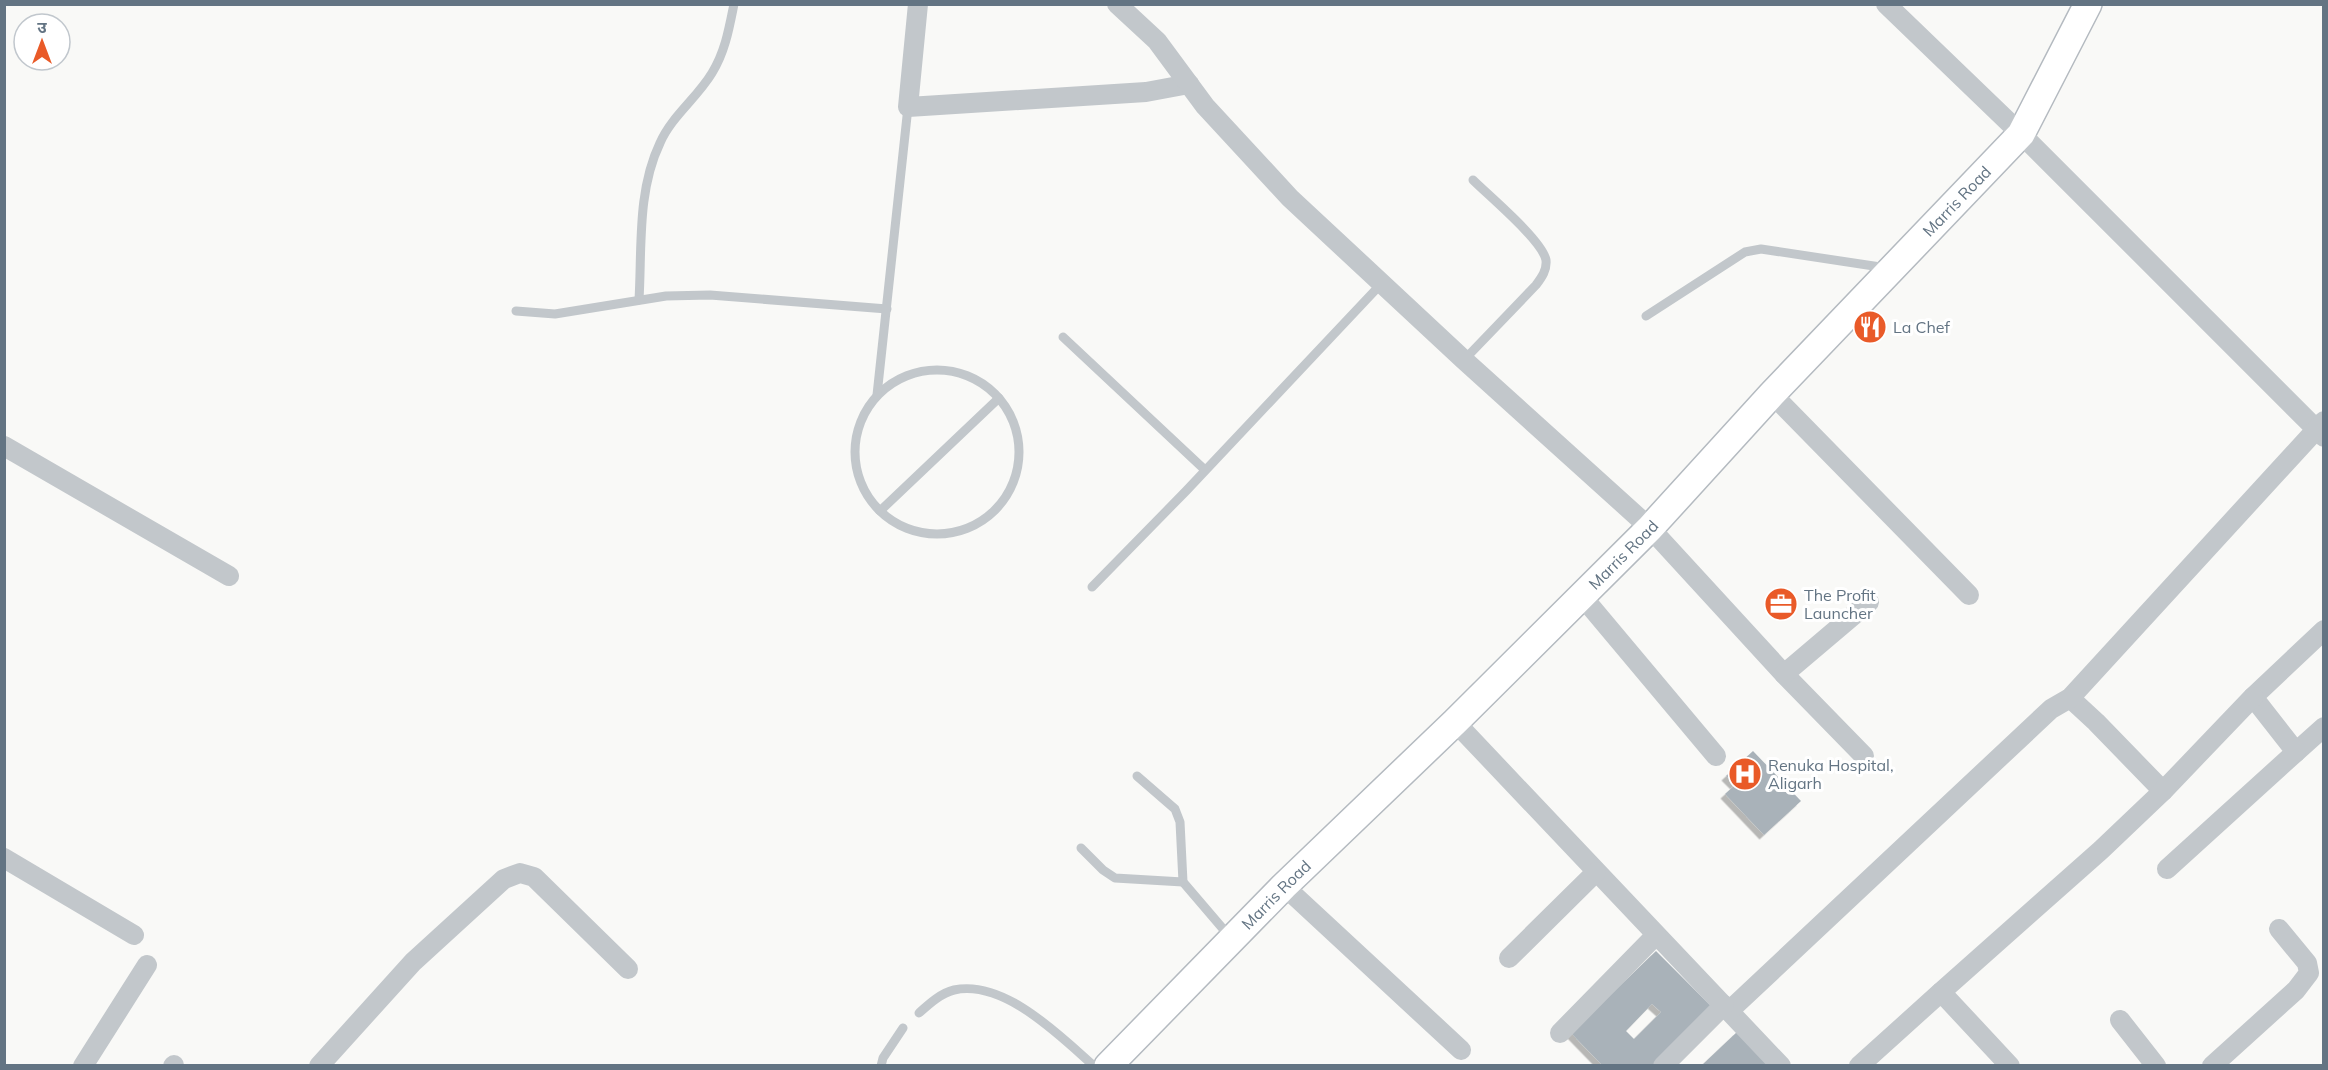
<svg xmlns="http://www.w3.org/2000/svg" width="2328" height="1070" viewBox="0 0 2328 1070" font-family="Mulish,'Noto Sans Devanagari',sans-serif">
  <style>
    .building { fill: #a9b2b9; fill-rule: evenodd; filter: url(#shadow) }
    .lines { fill: none; stroke-linecap: round; stroke-linejoin: round }
    .secondary-casing { stroke: #b4bac0; stroke-width: 30 }
    .lane { stroke: #c2c7cb; stroke-width: 9 }
    .street { stroke: #c2c7cb; stroke-width: 20 }
    .secondary { stroke: #fff; stroke-width: 27 }
    .labels { text-anchor: middle; stroke-width: 6; stroke-linejoin: round; paint-order: stroke }
    .street-label { font-size: 16px; fill: #637483; stroke: #fff }
    .poi-label { font-size: 16px; fill: #637483; stroke: #fff; text-anchor: start }
  </style>
  <defs>
    <filter id="shadow"><feDropShadow dx="-4.5" dy="4.5" stdDeviation="0" flood-color="#0004"/></filter>
  </defs>
  <rect width="100%" height="100%" fill="#f9f9f7"/>
  <!-- building -->
  <g class="building">
    <path d="M1753,751L1801,801L1764,835L1725,794L1735,785L1726,776Z"/>
    <path d="M1656,951L1714,1009L1656,1066H1603L1571,1033ZM1652,1004L1661,1012L1634,1039L1626,1031Z"/>
    <path d="M1738,1031L1770,1066H1701Z"/>
  </g>
  <g class="lines">
    <defs>
      <g id="secondary">
        <path id="s1" d="M1108,1066L1284,886L1455,722L1650,528L1772,394L2021,134L2088,4"/>
      </g>
    </defs>
    <!-- secondary casing -->
    <use href="#secondary" class="secondary-casing"/>
    <!-- lane -->
    <g class="lane">
      <path d="M639,300C642,248 637,191 660,143C671,117 697,98 712,73C725,52 729,29 734,4"/>
      <path d="M516,311L555,314L666,296L710,295L887,309"/>
      <path d="M1646,316L1745,252L1761,249L1887,268"/>
      <path d="M1063,337L1205,470"/>
      <path d="M1464,360L1536,285C1542,277 1547,270 1546,260C1542,240 1489,196 1473,180"/>
      <circle cx="937" cy="452" r="82"/>
      <path d="M877,395L908,107"/>
      <path d="M880,511L999,398"/>
      <path d="M1092,587L1186,491L1382,283"/>
      <path d="M1137,776L1175,809L1180,822L1183,882L1230,937"/>
      <path d="M1081,848L1103,870L1115,878L1183,882"/>
      <path d="M919,1013C929,1004 941,993 954,990C1004,979 1060,1036 1094,1066"/>
      <path d="M881,1066L883,1058L903,1028"/>
    </g>
    <!-- street -->
    <g class="street">
      <path d="M918,4L908,107L1146,92L1189,84"/>
      <path d="M1117,4L1157,41L1205,106L1290,198L1464,360L1650,528L1784,674L1864,756"/>
      <path d="M1886,4L2021,134L2324,437"/>
      <path d="M1772,394L1969,595"/>
      <path d="M4,446L229,576"/>
      <path d="M1581,595L1716,756"/>
      <path d="M1784,674L1869,602"/>
      <path d="M2070,698L2096,722L2163,791"/>
      <path d="M1455,722L1781,1066"/>
      <path d="M2296,752L2324,727"/>
      <path d="M4,858L134,935"/>
      <path d="M2167,869L2296,752L2253,697L2324,630"/>
      <path d="M1284,886L1461,1050"/>
      <path d="M1509,958L1596,872"/>
      <path d="M1941,992L2101,850L2163,791L2253,697"/>
      <path d="M1729,1011L2051,709L2070,698L2324,421"/>
      <path d="M2120,1020L2156,1066"/>
      <path d="M1560,1033L1656,935"/>
      <path d="M83,1066L147,965"/>
      <path d="M173,1066L174,1065"/>
      <path d="M319,1066L413,962L504,879L520,873L534,877L628,969"/>
      <path d="M1663,1066L1724,1005"/>
      <path d="M1859,1066L1941,992L2010,1066"/>
      <path d="M2212,1066L2296,990L2309,973L2307,963L2279,929"/>
    </g>
    <!-- secondary -->
    <use href="#secondary" class="secondary"/>
  </g>
  <!-- icons -->
  <defs>
    <symbol id="restaurant-disc" viewBox="-11 -11 22 22"><circle r="9.5" fill="#e95a28" stroke="#fff"/><path d="M-5-6h1v4h1v-4h1v4h1v-4h1v5L-1.5 .5V6h-2V.5L-5-1ZM5-6V6H3V1.5H1.5Q1.5-4 5-6Z" fill="#fff"/></symbol>
    <symbol id="office-disc" viewBox="-11 -11 22 22"><circle r="9.5" fill="#e95a28" stroke="#fff"/><path d="M-6-3h4V-5.5h4V-3h4V5H-6ZM-1-4.5V-3h2v-1.5ZM-6 0V1H6V0Z" fill="#fff"/></symbol>
    <symbol id="hospital-disc" viewBox="-11 -11 22 22"><circle r="9.5" fill="#e95a28" stroke="#fff"/><path d="M-5-5h3v3.5h4V-5h3V5h-3V1.5h-4V5h-3Z" fill="#fff"/></symbol>
  </defs>
  <g fill-rule="evenodd">
    <use href="#restaurant-disc" x="1851" y="308" width="38" height="38"/>
    <use href="#office-disc" x="1762" y="585" width="38" height="38"/>
    <use href="#hospital-disc" x="1726" y="755" width="38" height="38"/>
  </g>
  <g class="labels">
    <!-- street labels -->
    <g class="street-label">
      <text dy="6" stroke="none"><textPath href="#s1" startOffset="1212">Marris Road</textPath></text>
      <text dy="6" stroke="none"><textPath href="#s1" startOffset="726">Marris Road</textPath></text>
      <text dy="6" stroke="none"><textPath href="#s1" startOffset="240">Marris Road</textPath></text>
    </g>
    <!-- poi labels -->
    <g class="poi-label">
      <text x="1893" y="333">La Chef</text>
      <text x="1804" y="601">The Profit<tspan x="1804" dy="18">Launcher</tspan></text>
      <text x="1768" y="771">Renuka Hospital,<tspan x="1768" dy="18">Aligarh</tspan></text>
    </g>
  </g>
  <!-- border -->
  <rect width="2328" height="1070" fill="none" stroke="#637483" stroke-width="12"/>
  <!-- north arrow -->
  <g transform="translate(42 42)"><circle r="28" fill="#ffffff" stroke="#c1c7cd" stroke-width="1.5"/>
  <path d="M0-4.5L10 22L0 15L-10 22Z" fill="#e95a28"/>
  <text y="-9" font-size="16" font-weight="bold" text-anchor="middle" fill="#637483">उ</text>
  </g>
</svg>
